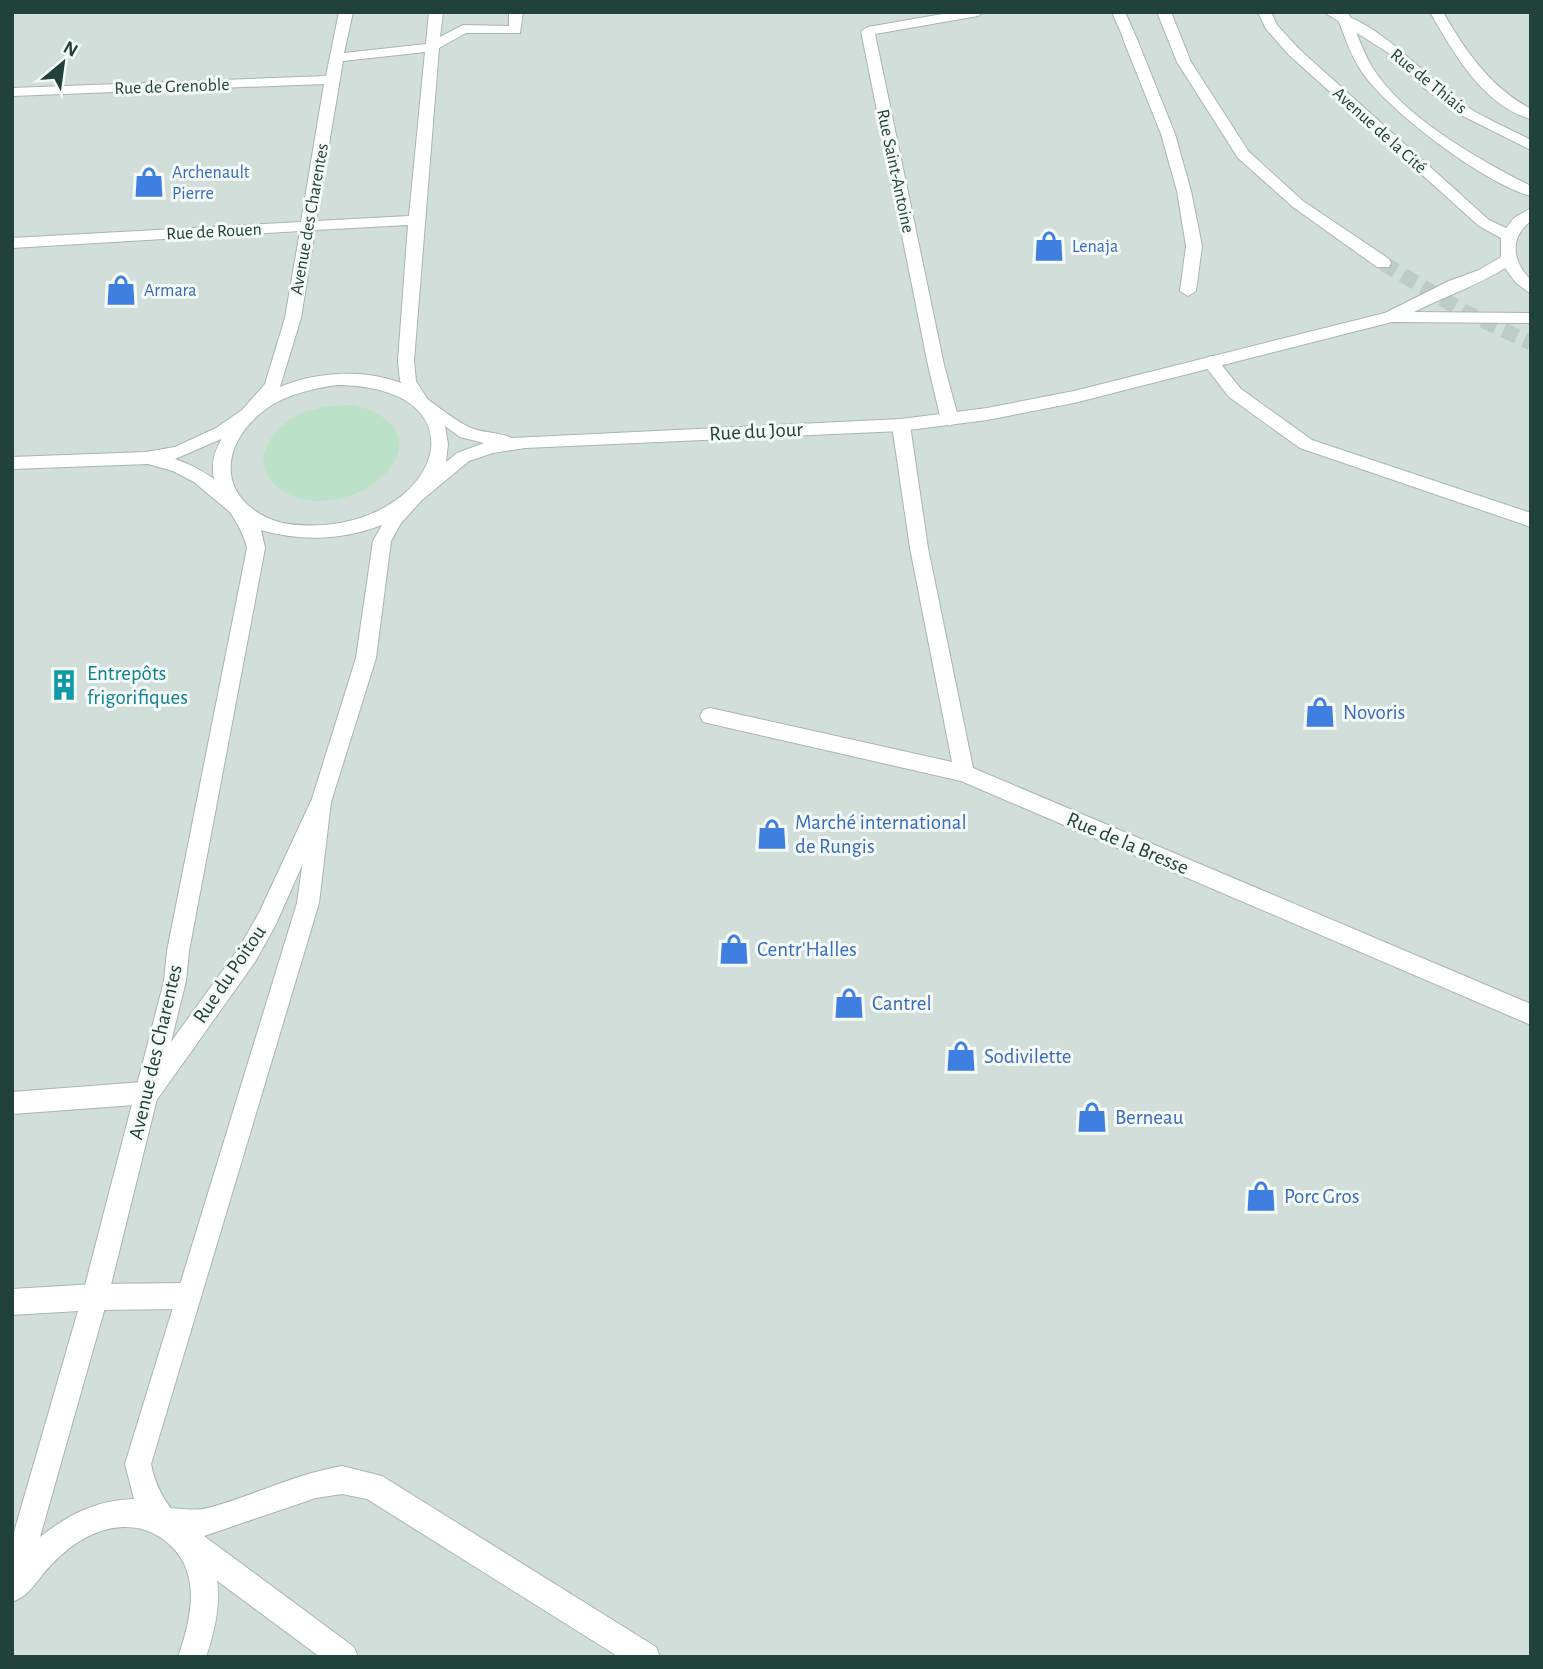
<svg xmlns="http://www.w3.org/2000/svg" width="1543" height="1669" viewBox="0 0 1543 1669" font-family="'Alegreya Sans',sans-serif">
  <style>
    .built { fill: #d1ded9 }
    .green { fill: #bbe1c8 }
    .lines { fill: none; stroke-linecap: round; stroke-linejoin: round }
    .minor-tunnel { stroke: #bdccc7; stroke-width: 15; stroke-dasharray: 15 8; stroke-linecap: butt }
    .service-casing { stroke: #a6b7b2; stroke-width: 2 }
    .minor-casing { stroke: #a6b7b2; stroke-width: 2 }
    .service { fill: #fff; fill-rule: evenodd }
    .minor { fill: #fff; fill-rule: evenodd }
    .labels { text-anchor: middle; stroke-width: 6; stroke-linejoin: round; paint-order: stroke }
    .far-street-label { font-size: 18px; fill: #21423b; stroke: #f5faf8 }
    .far-shop-label { font-size: 18px; fill: #366cbe; stroke: #f5faf8; text-anchor: start }
    .street-label { font-size: 21px; fill: #21423b; stroke: #f5faf8 }
    .culture-label { font-size: 21px; fill: #0d838f; stroke: #f5faf8; text-anchor: start }
    .shop-label { font-size: 21px; fill: #366cbe; stroke: #f5faf8; text-anchor: start }
  </style>
  <rect width="100%" height="100%" fill="#e4eeea"/>
  <!-- built -->
  <rect class="built" x="12" y="12" width="1519" height="1645"/>
  <!-- green -->
  <path class="green" d="M354,405C461,434 354,529 286,493C249,473 262,437 293,418C311,407 333,405 354,405Z"/>
  <g class="lines">
    <!-- minor-tunnel -->
    <path class="minor-tunnel" d="M1383,263L1463,311L1531,343"/>
    <defs>
      <g id="service">
        <path d="M339,12H353L344,53L426,44L429,12H443L440,37L463,25L509,26V12H523L520,33H466L439,48L414,361L416,381L428,400L426,404H414L400,381L398,361L408,225L315,230L301,318L279,390L254,418L228,436L175,459C202,468 223,484 243,503L246,508L243,513H231L194,482L173,471L148,464L12,469V457L146,452L175,447L216,428L242,410L265,384L285,318L300,231L12,248V238L301,222L324,84L12,96V88L326,76ZM425,52L409,216L316,221L343,61Z"/>
        <path d="M954,12H984L978,16L875,34L944,365L959,420L950,426L941,420L928,365L861,31L868,27Z"/>
        <path d="M1324,12C1375,12 1426,81 1469,108C1488,120 1510,129 1531,140V150L1459,114L1424,88L1390,54Z"/>
        <path d="M1430,12H1443C1466,52 1490,87 1531,109V119C1483,106 1453,52 1430,12Z"/>
        <path d="M1130,35L1137,39L1175,134L1191,191L1202,246L1196,291L1188,296L1180,291L1186,246L1177,191L1161,134L1123,39Z"/>
        <path d="M1210,356L1216,358L1241,389L1312,440L1531,513V527L1300,448L1229,397L1202,362Z"/>
        <path d="M901,419L910,425L928,548L973,768L1531,1004V1025L961,781L703,722L700,716L703,710L710,708L952,762L910,548L892,425Z"/>
        <path d="M318,798L325,801L328,807L275,926L255,962L156,1101L148,1104L12,1114V1092L142,1082L239,948L259,913L311,801Z"/>
        <path d="M187,1283L196,1287L200,1296L196,1305L187,1309L95,1310L12,1315V1289L95,1284Z"/>
        <path d="M342,1466L382,1476L656,1647L660,1657H619L367,1499L342,1494L316,1498L204,1536L354,1647L358,1657H320L181,1554L177,1544L180,1537L155,1531L151,1521L155,1511C172,1504 190,1513 208,1508C253,1496 295,1474 342,1466Z"/>
      </g>
      <g id="minor">
        <path d="M1112,12H1125L1137,39L1135,42H1125Z"/>
        <path d="M1157,12H1171L1191,62L1249,152L1303,201L1389,259L1391,263L1389,267H1377L1293,207L1238,158L1177,62Z"/>
        <path d="M1258,12H1271L1277,25L1299,49L1489,220L1506,228L1514,218L1531,208V221C1509,237 1512,262 1531,280V294L1516,283L1505,268C1479,285 1443,297 1414,312L1531,313V323L1392,322L1074,403L987,420L901,431L525,448L493,453L469,461L422,500L401,523L391,541L376,658L331,802L319,903L151,1464C155,1485 164,1501 177,1516C181,1521 189,1524 194,1529C227,1566 221,1614 206,1657H178C190,1623 201,1580 175,1550C162,1535 143,1526 123,1527C91,1528 63,1550 43,1574C33,1587 27,1596 12,1602V1539L82,1297L164,981L167,951L247,548C240,516 211,497 213,466C213,455 218,445 223,436C253,381 332,364 389,379C422,388 441,414 471,428C483,433 499,432 512,438L901,419L987,408L1074,391L1385,313L1449,281L1479,270L1501,257V238L1479,226L1289,55L1266,29ZM336,385C482,386 446,514 325,525C306,526 285,526 268,518C214,493 223,440 266,409C287,394 312,389 336,385ZM445,426L460,437L484,443L457,453L446,462L448,444ZM382,525L373,541L356,658L311,802L297,903L125,1464L134,1499C97,1500 69,1514 40,1537L108,1297L186,981L189,951L265,548L261,530C302,542 342,540 382,525Z"/>
        <path d="M1335,12H1348C1356,30 1362,50 1372,67C1403,117 1479,160 1531,186V196C1485,184 1388,111 1362,72C1349,54 1344,32 1335,12Z"/>
      </g>
    </defs>
    <!-- service casing -->
    <use href="#service" class="service-casing"/>
    <!-- minor casing -->
    <use href="#minor" class="minor-casing"/>
    <!-- service -->
    <use href="#service" class="service"/>
    <!-- minor -->
    <use href="#minor" class="minor"/>
  </g>
  <!-- icons -->
  <defs>
    <symbol id="shop-bare" viewBox="-9 -9 18 18"><path d="M-5-2.5h2.3a2.7 3.5 0 0 1 5.4 0H5L5.5 6h-11ZM-1.5-2.5h3a1.5 2.3 0 0 0-3 0Z" fill="#3f7fe0" stroke="#f5faf8" stroke-width="2.5" paint-order="stroke"/></symbol>
    <symbol id="building-bare" viewBox="-9 -9 18 18"><path d="M-4-6H4V6H1V3H-1V6H-4ZM-2.5-4.3h1.7v1.8h-1.7ZM.8-4.3h1.7v1.8H.8ZM-2.5-1h1.7V.8h-1.7ZM.8-1h1.7V.8H.8Z" fill="#0f9aa8" stroke="#f5faf8" stroke-width="2.5" paint-order="stroke"/></symbol>
  </defs>
  <g fill-rule="evenodd">
    <use href="#shop-bare" x="127" y="160" width="44" height="44"/>
    <use href="#shop-bare" x="1027" y="224" width="44" height="44"/>
    <use href="#shop-bare" x="99" y="268" width="44" height="44"/>
    <use href="#building-bare" x="42" y="663" width="44" height="44"/>
    <use href="#shop-bare" x="1298" y="690" width="44" height="44"/>
    <use href="#shop-bare" x="750" y="812" width="44" height="44"/>
    <use href="#shop-bare" x="712" y="927" width="44" height="44"/>
    <use href="#shop-bare" x="827" y="981" width="44" height="44"/>
    <use href="#shop-bare" x="939" y="1034" width="44" height="44"/>
    <use href="#shop-bare" x="1070" y="1095" width="44" height="44"/>
    <use href="#shop-bare" x="1239" y="1174" width="44" height="44"/>
  </g>
  <g class="labels">
    <!-- far-street labels -->
    <g class="far-street-label">
      <text transform="translate(1429 81) rotate(39)" y="6">Rue de Thiais</text>
      <text transform="translate(172 86) rotate(-2)" y="6">Rue de Grenoble</text>
      <text transform="translate(1380 130) rotate(42)" y="6">Avenue de la Cité</text>
      <text transform="translate(896 171) rotate(78)" y="6">Rue Saint-Antoine</text>
      <text transform="translate(309 219) rotate(-80)" y="6">Avenue des Charentes</text>
      <text transform="translate(214 231) rotate(-3)" y="6">Rue de Rouen</text>
    </g>
    <!-- far-shop labels -->
    <g class="far-shop-label">
      <text x="172" y="178">Archenault<tspan x="172" dy="21">Pierre</tspan></text>
      <text x="1072" y="252">Lenaja</text>
      <text x="144" y="296">Armara</text>
    </g>
    <!-- street labels -->
    <g class="street-label">
      <text transform="translate(756 431) rotate(-3)" y="7">Rue du Jour</text>
      <text transform="translate(1128 843) rotate(23)" y="7">Rue de la Bresse</text>
      <text transform="translate(229 974) rotate(-56)" y="7">Rue du Poitou</text>
      <text transform="translate(155 1052) rotate(-77)" y="7">Avenue des Charentes</text>
    </g>
    <!-- culture labels -->
    <g class="culture-label">
      <text x="87" y="680">Entrepôts<tspan x="87" dy="24">frigorifiques</tspan></text>
    </g>
    <!-- shop labels -->
    <g class="shop-label">
      <text x="1343" y="719">Novoris</text>
      <text x="795" y="829">Marché international<tspan x="795" dy="24">de Rungis</tspan></text>
      <text x="757" y="956">Centr'Halles</text>
      <text x="872" y="1010">Cantrel</text>
      <text x="984" y="1063">Sodivilette</text>
      <text x="1115" y="1124">Berneau</text>
      <text x="1284" y="1203">Porc Gros</text>
    </g>
  </g>
  <!-- border -->
  <rect width="1543" height="1669" fill="none" stroke="#21423b" stroke-width="28"/>
  <!-- north arrow -->
  <g transform="translate(63 63) rotate(29)" stroke="#f5faf8" stroke-width="5" paint-order="stroke">
  <path d="M0-5L12 26L0 18L-12 26Z" fill="#21423b"/>
  <text y="-10" font-size="19" font-weight="bold" text-anchor="middle" fill="#21423b">N</text>
  </g>
</svg>
